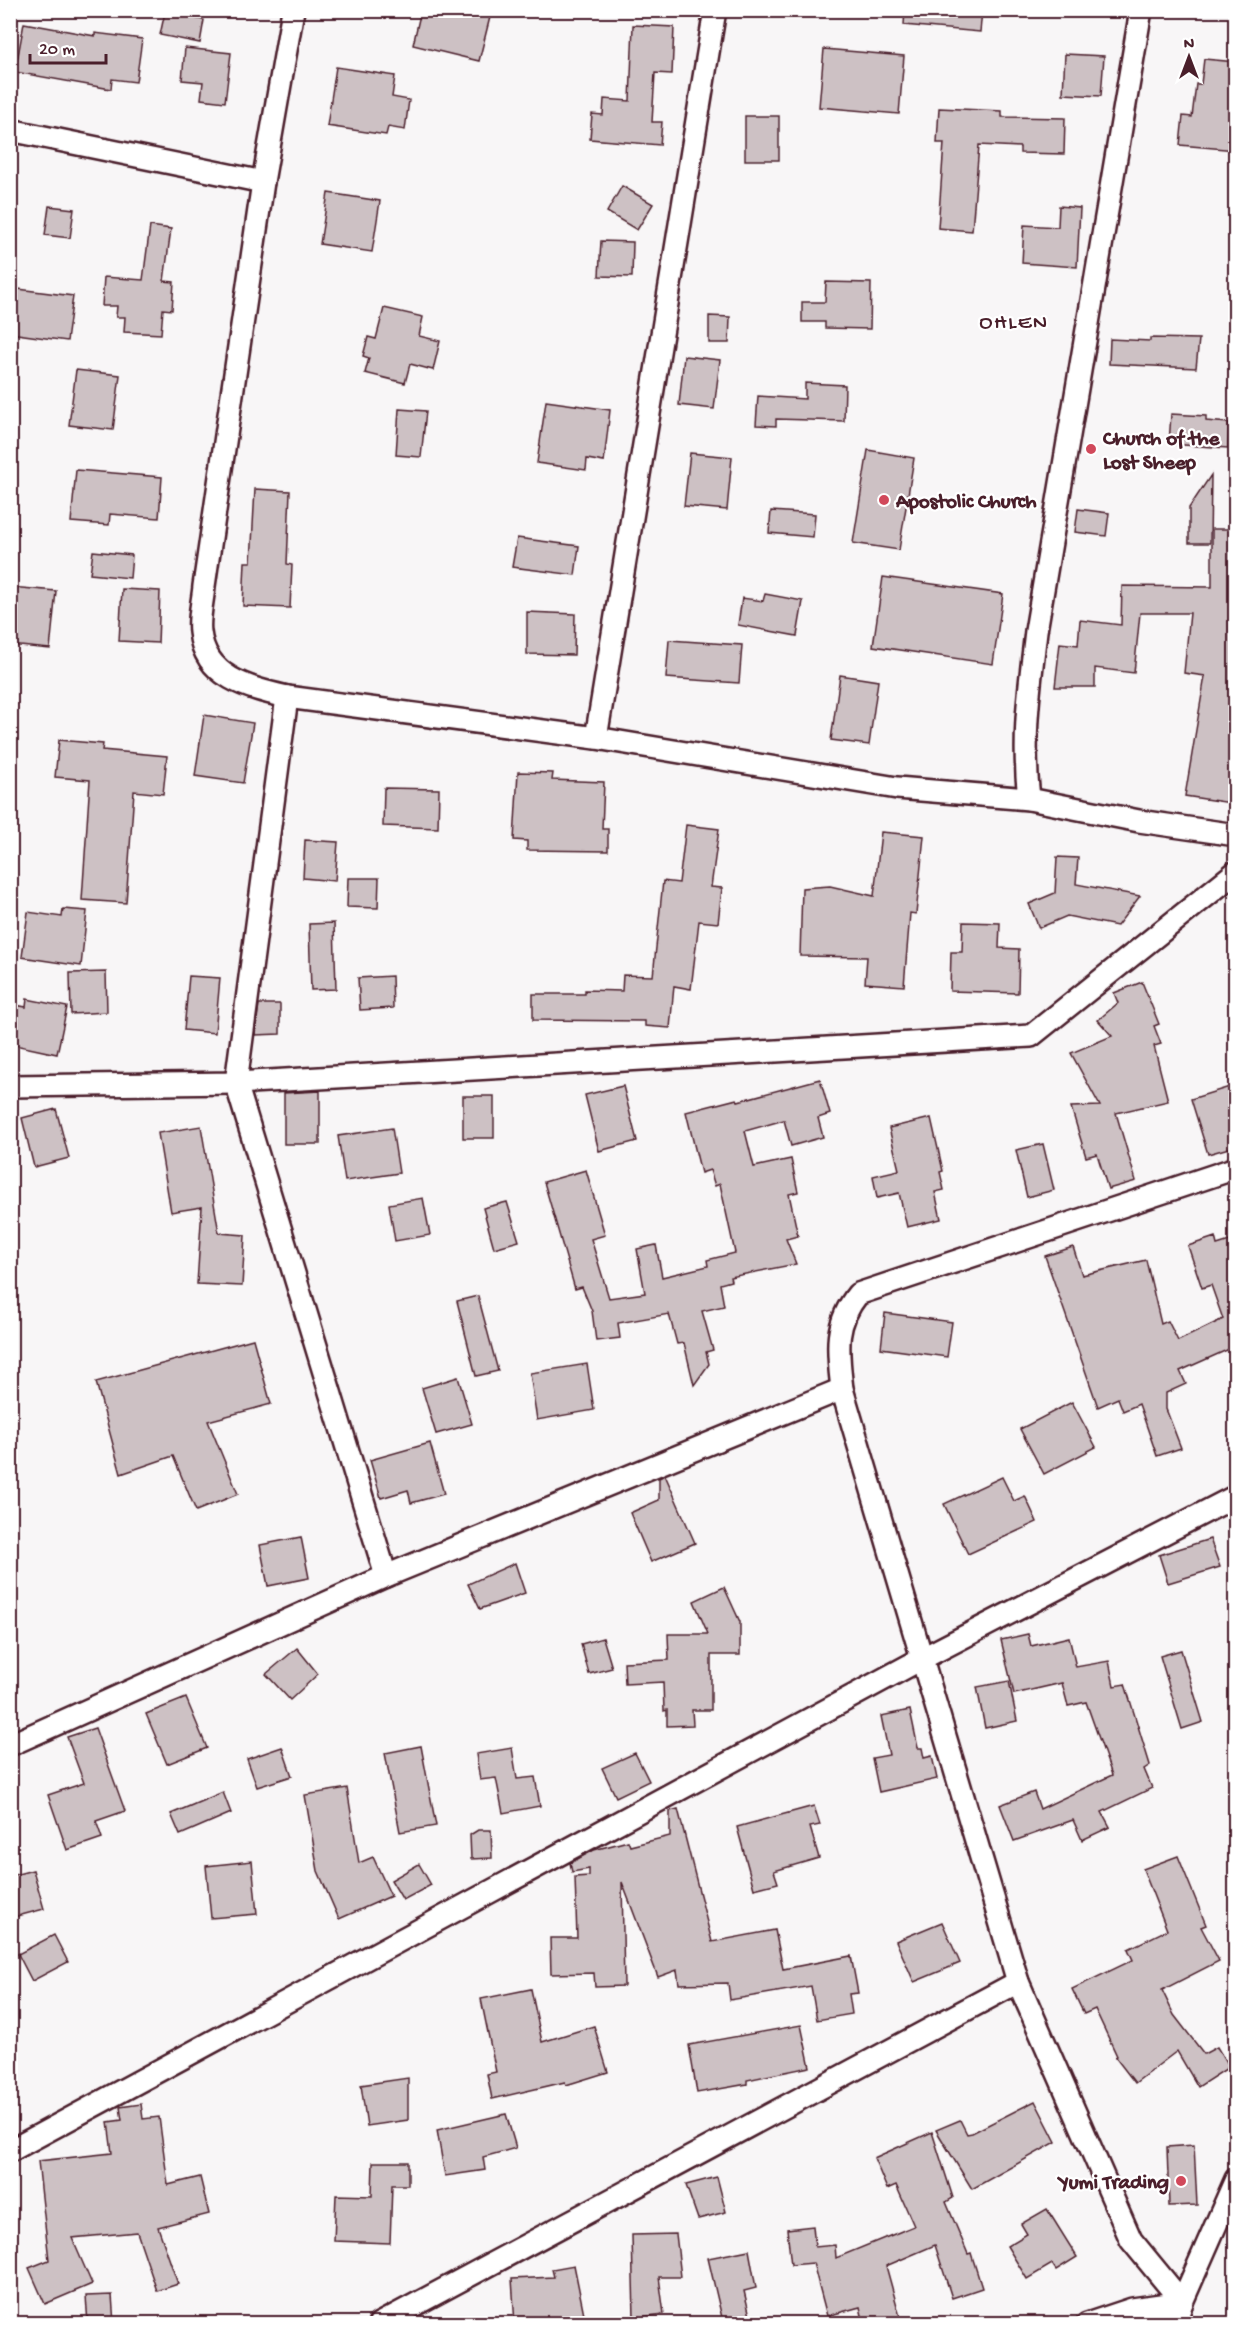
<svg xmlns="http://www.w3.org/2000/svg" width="1246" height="2334" viewBox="0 0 1246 2334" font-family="'Gochi Hand',sans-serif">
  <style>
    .building { fill: #cdc1c4; stroke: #4a1f2b; stroke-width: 1.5 }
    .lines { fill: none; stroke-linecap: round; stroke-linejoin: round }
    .street-casing { stroke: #4a1f2b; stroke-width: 26 }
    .street { stroke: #fff; stroke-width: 21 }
    .poi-dot { fill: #d1495b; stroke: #fff; stroke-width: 2 }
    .labels { text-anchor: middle; stroke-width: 4.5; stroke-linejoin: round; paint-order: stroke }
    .poi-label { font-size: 21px; font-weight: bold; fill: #4a1f2b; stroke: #fff; text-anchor: start }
    .neighbourhood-label { font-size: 22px; letter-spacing: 1.5px; fill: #4a1f2b; stroke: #fff }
  </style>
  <rect width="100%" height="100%" fill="#f8f6f7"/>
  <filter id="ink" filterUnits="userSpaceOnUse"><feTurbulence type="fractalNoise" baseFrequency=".0167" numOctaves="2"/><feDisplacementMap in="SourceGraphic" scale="12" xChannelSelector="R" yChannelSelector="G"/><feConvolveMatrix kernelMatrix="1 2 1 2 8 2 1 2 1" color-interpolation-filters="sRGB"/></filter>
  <g filter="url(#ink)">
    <!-- building -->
    <g class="building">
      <path d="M421,10H462L490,17L479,61L413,45Z"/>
      <path d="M905,10H982L980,32L904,25Z"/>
      <path d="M165,12L204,20L200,43L160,35Z"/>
      <path d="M24,23L95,36V33L142,39L136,82L112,79L111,89L15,72Z"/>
      <path d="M633,25L674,27L672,74L655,73L652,122H662L660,145L590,139L592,114L603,115L604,99L630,101Z"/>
      <path d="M185,48L231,53L225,102L201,99L203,82L182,80Z"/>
      <path d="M824,49L904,56L899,114L819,107Z"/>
      <path d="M1065,54L1104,56L1101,96L1063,94Z"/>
      <path d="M1204,59L1236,62L1231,124L1236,125V150L1180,145L1183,116L1192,117L1196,84H1201Z"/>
      <path d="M336,67L395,76L392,97L409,100L405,130L388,127L386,135L327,126Z"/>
      <path d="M939,108L1002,111V117L1065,118L1064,154L1020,153V147L979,145L972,231L938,228L944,143H937Z"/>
      <rect x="745" y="116" width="34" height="44"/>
      <path d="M622,186L653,204L637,230L607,212Z"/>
      <path d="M328,193L380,201L372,252L320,244Z"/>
      <path d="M49,206L74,209L70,238L45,235Z"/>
      <path d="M1059,206L1080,208L1077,267L1022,263L1024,225L1058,227Z"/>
      <path d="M150,226L171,229L164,281L174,282L172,310L163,309L161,334L124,332L125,317H116L117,306H102L104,277L143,280Z"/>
      <path d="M601,241L633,242L632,277L599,276Z"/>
      <path d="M826,282L871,283L870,329L825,328V322H802V302H825Z"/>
      <path d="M10,288L73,296L67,341L10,333Z"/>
      <path d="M384,308L423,317L419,336L440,341L433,370L410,364L405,383L365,373L369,358L363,356L368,337L376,339Z"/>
      <path d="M709,316L730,317L729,343H709Z"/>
      <path d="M1150,338L1199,339L1196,368L1109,364L1110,339L1150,341Z"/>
      <path d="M684,356L720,360L714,409L679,405Z"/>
      <path d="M76,370L120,375L113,430L69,425Z"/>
      <path d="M805,383L845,385L844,421L776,419V426L756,425L758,396L805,399Z"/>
      <path d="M546,401L610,410L604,462L587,459L586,470L537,463Z"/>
      <path d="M399,409L426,411L421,457L396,455Z"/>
      <path d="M1171,414L1206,416V421L1229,423L1228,448L1169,444Z"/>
      <path d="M868,450L914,458L899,550L853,543Z"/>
      <path d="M690,453L732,457L727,510L684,506Z"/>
      <path d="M76,470L162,477L159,518L110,514L109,525L71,522Z"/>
      <path d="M1211,475L1210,543H1189V508Z"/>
      <path d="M255,489L290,491L287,564L292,565L290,608L243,606L245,562H251Z"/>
      <path d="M1078,509L1109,513L1106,536L1075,532Z"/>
      <path d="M771,511L815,514L813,537L769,533Z"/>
      <path d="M1212,529H1231V538H1236V779L1231,803L1185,796L1205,676L1184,673L1190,613H1140L1134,673L1095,668V687H1055L1060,643L1078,645L1080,620L1121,625L1122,586L1212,587Z"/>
      <path d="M517,538L579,546L575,575L512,567Z"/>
      <path d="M93,551L132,555L130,578L90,574Z"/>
      <path d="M883,577L1003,594L993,664L873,646Z"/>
      <path d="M10,587L56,591L50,649L10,645Z"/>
      <path d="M122,589L160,591L158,643L119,641Z"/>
      <path d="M765,594L803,601L797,636L738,625L742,598L763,601Z"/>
      <path d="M527,612L575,614L574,655L527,654Z"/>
      <path d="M669,640L742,645L739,683L666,678Z"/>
      <path d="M840,675L878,681L869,745L831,740Z"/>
      <path d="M204,715L253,723L243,783L195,776Z"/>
      <path d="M59,740L103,744L102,750L167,756L163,794L134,791L126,903L82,900L90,780L55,777Z"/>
      <path d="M518,772L553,773L552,780L604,782L602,829H608V851L527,850V841L514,840Z"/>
      <path d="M384,788L439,789L438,828L383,826Z"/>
      <path d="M686,825L719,829L711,887L722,888L718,923L699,921L691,989L674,986L670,1028L645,1026V1021L533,1020V994H585V990L622,991L623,975L653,976L663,881L679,883Z"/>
      <path d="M881,832L924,836L916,914L910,913L904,986L865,983L867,957L800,956L802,888L830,886L874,896Z"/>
      <path d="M305,840L338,842L335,881L303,878Z"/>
      <path d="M1057,857L1078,858L1076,884L1140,896L1117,926L1067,916L1039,928L1029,904L1055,893Z"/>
      <path d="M348,878H379L378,908L347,907Z"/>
      <path d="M63,909L87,911L81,966L22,957L28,912L62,917Z"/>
      <path d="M963,922L1000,923L999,948L1019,949L1018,993L950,991L951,952H962Z"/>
      <path d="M334,923L336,989L311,990L309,924Z"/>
      <path d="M106,972L107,1012L71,1014L70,973Z"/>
      <path d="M189,976L220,978L215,1033L184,1030Z"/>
      <path d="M392,976L393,1008L360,1010L358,978Z"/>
      <path d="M1142,982L1159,1024L1154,1026L1161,1044L1154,1046L1168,1101L1116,1113L1136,1181L1108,1189L1097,1154L1086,1157L1071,1107L1100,1106L1071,1053L1112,1036L1098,1020L1118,1003L1114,993Z"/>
      <path d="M27,999L67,1007L57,1054L10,1044V1004L26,1007Z"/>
      <path d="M259,1004H280V1034L255,1035Z"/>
      <path d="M820,1079L830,1114L818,1118L823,1137L791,1146L784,1120L745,1131L754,1167L791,1159L798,1192L789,1194L798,1236L786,1239L796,1264L730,1277L731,1281L720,1284L724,1306L702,1311L713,1350L706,1352L709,1364L694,1385L684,1343L677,1344L669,1314L618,1323L620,1338L596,1341L592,1311L582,1287L575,1289L544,1182L586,1170L605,1235L591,1239L609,1298L645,1293L637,1249L656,1245L662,1277L708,1266L707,1260L735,1253L720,1184L715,1186L710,1170L701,1173L686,1112L737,1099L738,1101Z"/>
      <path d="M1236,1085V1146L1208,1154L1191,1099Z"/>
      <path d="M623,1086L637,1141L599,1151L585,1095Z"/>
      <path d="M320,1091V1144H284V1093Z"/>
      <rect x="463" y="1096" width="31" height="42"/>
      <path d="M56,1109L69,1158L34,1167L22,1118Z"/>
      <path d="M931,1118L943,1171L940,1172L944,1190L935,1192L941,1219L907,1227L899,1193L877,1198L873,1176L899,1170L889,1128Z"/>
      <path d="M201,1126L219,1233L245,1235L242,1286L197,1284L202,1207L171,1212L158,1133Z"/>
      <path d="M392,1128L399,1173L345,1181L338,1136Z"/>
      <path d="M1043,1144L1054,1190L1027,1197L1016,1150Z"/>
      <path d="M423,1198L430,1235L395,1241L389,1204Z"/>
      <path d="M507,1202L519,1241L494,1248L483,1208Z"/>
      <path d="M1215,1237L1217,1245L1236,1239V1346L1180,1371L1186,1384L1166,1393V1409L1181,1448L1157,1456L1139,1404L1123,1411L1118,1398L1098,1407L1045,1256L1073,1247L1082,1275L1146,1260L1161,1324L1168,1321L1178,1341L1223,1319L1211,1285L1202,1288L1188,1246Z"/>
      <path d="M478,1296L498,1371L476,1376L457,1301Z"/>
      <path d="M885,1313L952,1322L947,1357L881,1348Z"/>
      <path d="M253,1339L271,1404L208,1421L238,1494L196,1511L173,1456L121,1474L96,1382Z"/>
      <path d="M587,1364L594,1410L537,1420L530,1373Z"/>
      <path d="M458,1377L472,1424L436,1434L422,1388Z"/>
      <path d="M1072,1402L1096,1447L1044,1474L1020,1429Z"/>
      <path d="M430,1443L444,1494L411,1503L408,1490L381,1498L370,1460Z"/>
      <path d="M665,1475L695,1543L651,1562L630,1513L659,1500V1478Z"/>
      <path d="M1002,1477L1014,1501L1025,1496L1037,1522L968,1554L944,1504Z"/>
      <path d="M301,1537L309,1578L268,1586L260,1545Z"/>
      <path d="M1210,1539L1220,1567L1168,1583L1159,1555Z"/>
      <path d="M515,1563L525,1593L480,1609L468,1584Z"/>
      <path d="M724,1587L740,1622V1655H711V1710H692L693,1725L667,1726V1710L664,1711L663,1682L625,1684L624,1662L669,1660L668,1634H708L694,1601Z"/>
      <path d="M1028,1634L1031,1646L1069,1637L1076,1667L1109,1661L1114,1686L1125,1684L1150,1765L1144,1769L1152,1788L1102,1812L1110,1827L1082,1840L1073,1820L1014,1841L1000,1805L1034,1792L1040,1809L1112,1775L1086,1702L1068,1706L1062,1683L1014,1694L1001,1640Z"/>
      <path d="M603,1638L612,1668L589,1674L581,1644Z"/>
      <path d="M297,1648L318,1674L290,1700L266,1674Z"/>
      <path d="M1181,1650L1203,1722L1182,1729L1160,1656Z"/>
      <path d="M1009,1681L1017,1721L985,1728L977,1687Z"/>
      <path d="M186,1698L207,1748L167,1764L146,1714Z"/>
      <path d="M910,1710L918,1748H922L924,1758L932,1756L937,1779L879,1792L872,1758L889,1755L881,1716Z"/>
      <path d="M95,1728L125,1811L96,1821L102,1838L67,1850L48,1795L84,1783L67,1737Z"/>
      <path d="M421,1746L436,1826L400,1832L385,1753Z"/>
      <path d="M282,1747L292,1776L257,1787L247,1759Z"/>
      <path d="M512,1748L517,1779L535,1777L540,1806L503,1813L496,1778L480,1780L476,1754Z"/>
      <path d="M635,1753L649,1781L616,1797L602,1768Z"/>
      <path d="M347,1788L359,1863L373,1857L391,1896L339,1919L318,1871L305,1795Z"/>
      <path d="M223,1792L231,1813L180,1835L171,1814Z"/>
      <path d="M814,1806L820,1825L810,1827L819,1858L774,1871L778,1883L754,1889L737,1827Z"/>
      <path d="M678,1809L712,1942L775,1930L783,1969L851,1956L858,1993L849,1994L852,2014L817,2020L811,1986L730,2000L728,1983L679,1984L677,1970L658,1977L622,1882L624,1986L595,1987L594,1973L551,1974L550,1938H577L575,1877L589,1876V1869L572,1872L570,1863L594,1850L628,1841L630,1846L670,1836V1811Z"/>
      <path d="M478,1830H491L492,1858L471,1859L470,1835Z"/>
      <path d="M1178,1856L1206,1925L1201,1927L1219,1961L1162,1990L1174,2015L1204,2054L1217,2047L1229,2067L1198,2087L1177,2051L1135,2083L1115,2057L1117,2056L1095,2009L1084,2014L1072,1989L1133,1960L1128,1949L1167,1930L1143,1869Z"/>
      <path d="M252,1861L257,1914L211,1918L206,1866Z"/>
      <path d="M419,1864L431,1885L403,1900L391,1880Z"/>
      <path d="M33,1870L44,1909L10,1918V1876Z"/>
      <path d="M942,1922L960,1963L914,1982L896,1941Z"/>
      <path d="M54,1935L68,1962L32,1981L18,1954Z"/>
      <path d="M531,1989L542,2042L594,2026L608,2072L566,2085L565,2082L492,2099L487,2074L496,2072L481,1999Z"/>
      <path d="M801,2025L810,2067L747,2080V2084L697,2093L689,2045Z"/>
      <path d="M408,2078V2120L367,2126L361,2085Z"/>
      <path d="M1035,2101L1056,2142L972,2189L936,2130L960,2120L967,2134L972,2133Z"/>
      <path d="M141,2104L143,2119L159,2117L168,2185L200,2177L209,2214L158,2227L178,2284L157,2291L137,2232L72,2238L92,2284L45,2304L29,2268L49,2260L38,2161L112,2153L108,2122L122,2120L120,2107Z"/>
      <path d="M506,2114L516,2148L483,2157L485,2170L445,2176L437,2130Z"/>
      <path d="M932,2132L953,2198L946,2202L968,2254L971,2253L982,2288L952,2298L935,2245L886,2266L902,2324H864L860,2307L827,2316L813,2263L791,2265L787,2229L813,2226L815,2247L835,2245L836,2258L914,2226L896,2185L887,2189L874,2158Z"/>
      <path d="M1194,2145L1197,2205L1169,2206L1167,2147Z"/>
      <path d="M373,2162H408V2185H392L390,2243L334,2241L336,2195L372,2196Z"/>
      <path d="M717,2177L726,2212L698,2219L686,2185Z"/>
      <path d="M1047,2209L1077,2257L1056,2270L1052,2264L1027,2279L1007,2246L1027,2234L1021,2224Z"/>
      <path d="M676,2234L681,2277H659L664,2314L634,2318L632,2235Z"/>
      <path d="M749,2250L756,2288L744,2291L750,2316L723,2322L708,2258Z"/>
      <path d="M574,2265L586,2324H515L512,2279L554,2277L552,2269Z"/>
      <path d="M112,2295L114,2324H88L86,2296Z"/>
    </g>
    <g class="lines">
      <defs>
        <g id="street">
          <path d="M293,10L263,182L204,586C203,600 198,618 200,632C205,678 249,688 287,697L596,738L897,788L1029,799L1139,821L1236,835"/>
          <path d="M10,130L263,182"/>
          <path d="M287,697L236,1083L386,1576"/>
          <path d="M596,738L715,10"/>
          <path d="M1029,799C1022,738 1029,692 1036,631L1141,10"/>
          <path d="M10,1086L236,1083L1031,1036L1236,872"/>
          <path d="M10,1745L386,1576L842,1389"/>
          <path d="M10,2151L923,1658L1236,1496"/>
          <path d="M1182,2302L1131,2240L1018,1982L842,1389C838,1352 833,1325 858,1294L1236,1168"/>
          <path d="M379,2324L1018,1982"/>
          <path d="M1087,2324L1132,2309L1182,2302"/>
          <path d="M1175,2324L1182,2302L1236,2179"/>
        </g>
      </defs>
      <!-- street casing -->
      <use href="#street" class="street-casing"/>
      <!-- street -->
      <use href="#street" class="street"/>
    </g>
  </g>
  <!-- markers -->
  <g class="poi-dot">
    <circle cx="1091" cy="449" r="6"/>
    <circle cx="884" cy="500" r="6"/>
    <circle cx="1181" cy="2181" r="6"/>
  </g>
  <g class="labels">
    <!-- poi labels -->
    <g class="poi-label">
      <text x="1103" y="444">Church of the<tspan x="1103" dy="24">Lost Sheep</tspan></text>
      <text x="896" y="507">Apostolic Church</text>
      <text x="1169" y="2188" text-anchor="end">Yumi Trading</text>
    </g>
    <!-- neighbourhood labels -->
    <g class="neighbourhood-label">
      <text x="1014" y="328">OHLEN</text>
    </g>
  </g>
  <!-- margin -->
  <rect width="1246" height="2334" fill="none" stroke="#fff" stroke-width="36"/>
  <rect x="18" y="18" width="1210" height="2298" fill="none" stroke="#4a1f2b" stroke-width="2" filter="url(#ink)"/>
  <!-- north arrow -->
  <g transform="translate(1189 57)" stroke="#ffffff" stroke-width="4.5" paint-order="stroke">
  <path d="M0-4.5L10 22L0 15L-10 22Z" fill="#4a1f2b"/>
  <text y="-9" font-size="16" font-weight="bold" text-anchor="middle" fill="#4a1f2b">N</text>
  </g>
  <!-- scale -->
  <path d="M30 54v9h76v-9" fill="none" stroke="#4a1f2b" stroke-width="3"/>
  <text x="39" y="54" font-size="18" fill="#4a1f2b" stroke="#ffffff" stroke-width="4.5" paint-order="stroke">20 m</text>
</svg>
